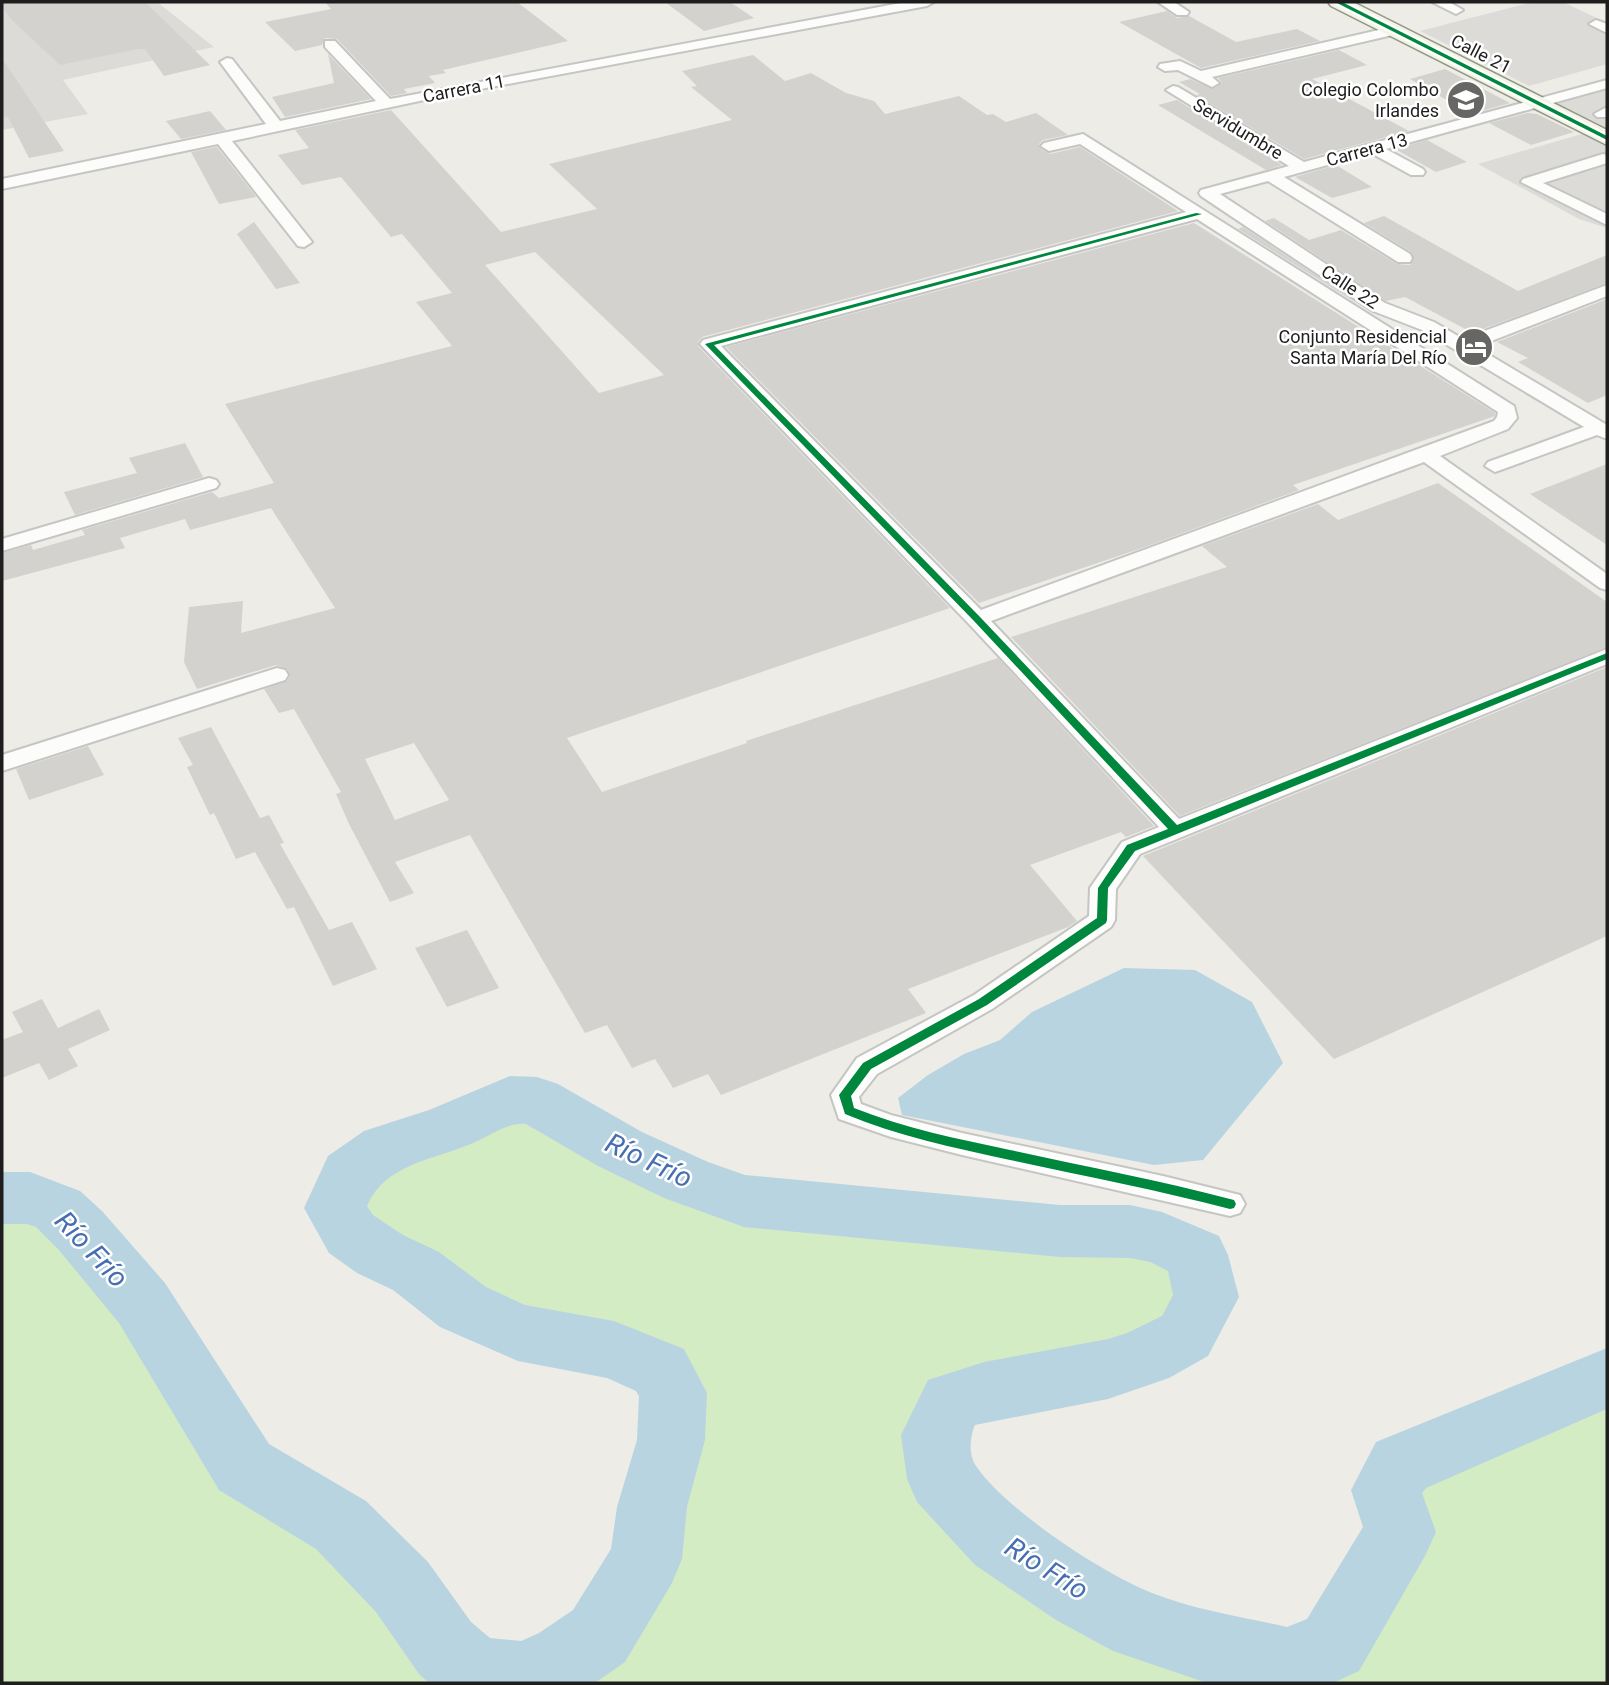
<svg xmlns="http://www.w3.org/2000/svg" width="1609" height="1685" viewBox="0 0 1609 1685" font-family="Roboto,sans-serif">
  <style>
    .residential { fill: #dcdbd8 }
    .grass { fill: #d4ecc4 }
    .water { fill: #b9d4e1 }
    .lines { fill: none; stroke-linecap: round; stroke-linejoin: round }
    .river { fill: #b9d4e1; fill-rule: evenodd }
    .building { fill: #d3d2ce; fill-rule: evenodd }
    .street-casing { stroke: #c5c5c3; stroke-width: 4 }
    .secondary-casing { stroke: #92987e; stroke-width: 3 }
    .street { fill: #fcfcfb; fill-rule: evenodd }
    .secondary { fill: #f2f4ea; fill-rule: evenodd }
    .cycleway-casing { stroke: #fff; stroke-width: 5 }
    .cycleway { fill: #00873e; fill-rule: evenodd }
    .labels { text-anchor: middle; stroke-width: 5; stroke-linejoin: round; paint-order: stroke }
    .far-street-label { font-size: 18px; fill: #1e1e1e; stroke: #fff }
    .far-poi-label { font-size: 18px; fill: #1e1e1e; stroke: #fff; text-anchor: end }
    .near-water-label { font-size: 28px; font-style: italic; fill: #476eb1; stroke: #fff }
  </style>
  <rect width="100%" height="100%" fill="#edece7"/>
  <!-- residential -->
  <g class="residential">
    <path d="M2,2H157L214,47L63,80L88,114L2,130Z"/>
    <path d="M1533,2H1563L1607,23V64L1529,86L1420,31Z"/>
    <path d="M1607,84V228L1579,219L1478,164L1592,131L1539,103Z"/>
  </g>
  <!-- grass -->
  <path class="grass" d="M510,1099L537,1101L620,1149L686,1180L744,1201L1060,1231C1114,1230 1148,1226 1196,1255L1206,1297L1185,1336L1145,1357L1108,1369L984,1392L952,1401L935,1435L942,1479L1000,1541L1082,1595L1139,1625L1204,1645L1288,1665L1333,1645L1400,1532L1386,1490L1401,1465L1607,1378V1683H2V1198H30L58,1209L80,1230L142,1303L244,1467L341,1525L402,1587L445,1648L475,1674L522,1679L566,1659L599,1636L646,1559L652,1507L671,1440L673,1393L660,1370L614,1350L518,1332L463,1307L416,1271L380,1254L351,1234L335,1208L350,1174L386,1148L448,1128Z"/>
  <!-- water -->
  <path class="water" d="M1124,968L1195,970L1252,1002L1283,1063L1203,1160L1154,1165L902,1115L898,1098L928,1075L964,1054L1000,1040L1032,1012Z"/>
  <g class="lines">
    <!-- river -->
    <path class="river" d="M510,1076L537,1077L558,1084L642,1132L708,1162L745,1175L1060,1205H1130L1162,1212L1219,1236L1228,1255L1239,1297L1208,1356L1169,1378L1108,1399L975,1425C970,1436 968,1454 976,1466C1006,1510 1102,1573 1152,1593C1195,1610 1243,1617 1287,1627L1307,1619L1363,1527L1351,1490L1376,1442L1607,1348V1409L1426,1488L1422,1493L1436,1532L1425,1556L1359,1671L1333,1683L1204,1682L1113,1651L1056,1620L975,1565L917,1502L907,1479L901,1435L928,1380L984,1362L1108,1339L1127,1333L1162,1316L1173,1295L1168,1271L1150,1262L1130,1258L1060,1257L744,1227L664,1198L598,1166L526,1124C507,1122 489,1137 471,1144C433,1160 385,1164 367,1206L373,1215L403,1235L439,1252L486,1287L525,1305L614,1321L684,1349L707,1393L705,1440L687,1507L682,1559L672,1583L625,1662L595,1683H429L419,1674L376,1612L316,1549L219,1490L119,1323L58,1249L36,1227L27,1224H2V1172H30L80,1191L102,1211L165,1283L269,1444L366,1501L428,1562L471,1622L490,1638L521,1641L539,1633L573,1610L611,1549L617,1507L637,1440L639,1396L636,1391L607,1378L518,1361L440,1327L393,1290L357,1273L329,1253L304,1208L328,1156L364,1131L429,1110Z"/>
  </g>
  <!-- building -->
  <g class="building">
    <path d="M2,2H145L210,65L164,76L145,49H138L60,65L12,20L2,7Z"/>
    <path d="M325,2H517L568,41L443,70L446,73L429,76L435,83L404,89L407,93L391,96L337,39L325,38L322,45L295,51L265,22L331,9Z"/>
    <path d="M665,2H730L754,18L704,31Z"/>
    <path d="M1167,11L1177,18L1189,16L1236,42L1297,29L1320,41L1201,68L1119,22Z"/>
    <path d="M1339,50L1367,65L1312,79L1409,131L1304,159L1196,95L1200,94L1179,82L1190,79L1213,89L1222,83L1218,78Z"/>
    <path d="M328,54L371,99L285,117L272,97L334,83Z"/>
    <path d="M753,55L785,81L811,73L846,93L874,101L885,114L959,96L987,115L993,114L1006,122L1036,113L1068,135L1043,140L1039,144L1040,148L1050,154L1080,147L1178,211L702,337L698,342V346L950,608L567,738L602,792L747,743L746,741L998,658L1154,826L1126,837L1121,832L1030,865L1077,921L1068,927L908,989L926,1013L721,1095L708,1074L673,1088L655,1059L632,1068L607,1025L585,1033L470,835L395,862L414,893L390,902L349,824L336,794L341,792L294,709L279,713L264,689L287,681L290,676L287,669L276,665L197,689L184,662L189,607L243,601L241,633L335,608L271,508L190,530L185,519L120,538L125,548L2,581V553L31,545L33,550L85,535L82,530L212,492L219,498L274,483L225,404L452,346L416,302L452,293L402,234L391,237L341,177L302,185L278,155L309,148L295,130L391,110L501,232L597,209L549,164L732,120L691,87L697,86L682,71ZM535,252L664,375L599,393L485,265ZM414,743L449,800L395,820L365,759Z"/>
    <path d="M2,58L64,151L29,158L8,117L2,118Z"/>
    <path d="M1445,69L1510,103L1471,114L1410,79Z"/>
    <path d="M1177,100L1282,165L1266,170L1158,105Z"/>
    <path d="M210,111L226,130L181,139L166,121Z"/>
    <path d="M1528,113L1537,114L1574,132L1531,145L1489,123Z"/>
    <path d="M1427,140L1467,162L1436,172L1395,149Z"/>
    <path d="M217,147L254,194L256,197L219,204L191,152Z"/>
    <path d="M1336,165L1372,187L1332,198L1295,177Z"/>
    <path d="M1384,216L1518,291L1607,255V283L1477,331H1469L1405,297L1386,301L1265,221L1274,218L1309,240L1341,230L1397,264L1410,265L1414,259L1411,252L1364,223Z"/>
    <path d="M254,222L300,283L276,289L237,234Z"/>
    <path d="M1194,223L1495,413V416L1293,485L1299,490L1145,547L979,603L726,347Z"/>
    <path d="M1243,227L1366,309L1238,229Z"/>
    <path d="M1607,299V395L1588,403L1518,362L1528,358L1497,342Z"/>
    <path d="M185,443L203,477L75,515L64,492L137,473L129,458Z"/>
    <path d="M1607,464V545L1530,494Z"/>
    <path d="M1438,483L1607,602V647L1180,816L1011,637L1227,567L1202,546L1318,504L1338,520Z"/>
    <path d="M1607,667V936L1334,1059L1143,856Z"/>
    <path d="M211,727L260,818L269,815L284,843L280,844L329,930L352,922L377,969L333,986L294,907L287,909L255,852L236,859L214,813L210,815L187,767L193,765L178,738Z"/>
    <path d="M88,746L104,775L29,800L16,769Z"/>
    <path d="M467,930L499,988L447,1007L415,948Z"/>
    <path d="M42,999L58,1028L99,1009L110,1030L68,1049L78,1066L49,1080L39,1063L2,1078V1040L23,1032L12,1012Z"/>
  </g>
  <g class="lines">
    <defs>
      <g id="street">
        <path d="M906,2H934L927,6L443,96L232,141L312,242L304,247L298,246L218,144L2,189V179L266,124L220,62L227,58L232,59L280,121L376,101L325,47V41H335L390,99Z"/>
        <path d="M1158,2H1174L1189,12L1187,15H1177Z"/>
        <path d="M1432,2H1449L1463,10L1456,14Z"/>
        <path d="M1596,20L1607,24V33L1589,24Z"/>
        <path d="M1396,26L1403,30L1401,33L1212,77L1219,83L1212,87L1178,70L1165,71L1158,67L1160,64L1180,61L1201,71Z"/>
        <path d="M1607,80V88L1386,149L1423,169L1425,172L1423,175H1411L1371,153L1284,177L1410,254L1412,258L1410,262H1398L1268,181L1220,194L1385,303L1434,322L1463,339L1607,285V296L1476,347L1607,425V439L1597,435L1495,472L1485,466L1488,462L1584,427L1422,330L1373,311L1201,196L1199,193L1201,190L1289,166L1166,90L1173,86L1178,87L1304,162Z"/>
        <path d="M1607,107V117H1597L1594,114Z"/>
        <path d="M1083,134L1514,406L1517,418L1508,429L1440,456L1607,574V590L1600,588L1424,462L991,621L1179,819L1607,649V664L1140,854L1116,889L1115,920L1111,927L992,1009L877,1074L859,1097L861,1104L891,1115L962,1133L1163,1176L1240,1195L1245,1204L1240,1213L1230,1216L962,1155L891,1137L839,1119L831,1095L857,1058L974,995L1089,916L1090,888L1122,842L1159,827L969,624L700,344L703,340L1186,212L1080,144L1049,151L1041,146L1044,143ZM1197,219L1498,412L1497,417L1494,421L981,610L721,346Z"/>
        <path d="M1603,154L1607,155V163L1543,183L1607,214V225L1521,182L1523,179Z"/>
        <path d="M209,478L216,480L219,484L216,488L2,551V539Z"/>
        <path d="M277,668L285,670L288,675L285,680L2,771V755Z"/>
      </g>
      <path id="secondary" d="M1328,2H1353L1607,130V145L1331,6Z"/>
    </defs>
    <!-- street casing -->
    <use href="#street" class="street-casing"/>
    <!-- secondary casing -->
    <use href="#secondary" class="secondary-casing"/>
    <!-- street -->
    <use href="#street" class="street"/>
    <!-- secondary -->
    <use href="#secondary" class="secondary"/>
    <defs>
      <g id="cycleway">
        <path d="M1335,2H1342L1607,136V140Z"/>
        <path d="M1196,213L1202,214L714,345L980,617L1177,825L1607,653V659L1135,851L1108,888L1107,920L1106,923L987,1005L871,1069L851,1096L854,1108C904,1128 958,1139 1010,1150C1083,1166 1157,1180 1230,1199L1234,1200L1236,1204L1234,1208L1230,1209C1157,1190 1084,1176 1010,1160C955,1148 897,1136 845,1114L839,1095L863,1063L979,999L1097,918L1098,888L1127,845L1168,829L974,621L705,344Z"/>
      </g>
    </defs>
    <!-- cycleway casing -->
    <use href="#cycleway" class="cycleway-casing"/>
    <!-- cycleway -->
    <use href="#cycleway" class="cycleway"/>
  </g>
  <!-- icons -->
  <defs>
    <symbol id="school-disc" viewBox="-11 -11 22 22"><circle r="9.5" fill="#666664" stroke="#fff"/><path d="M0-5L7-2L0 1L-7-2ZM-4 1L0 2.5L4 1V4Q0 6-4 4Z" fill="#fff"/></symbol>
    <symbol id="hotel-disc" viewBox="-11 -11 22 22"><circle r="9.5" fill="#666664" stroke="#fff"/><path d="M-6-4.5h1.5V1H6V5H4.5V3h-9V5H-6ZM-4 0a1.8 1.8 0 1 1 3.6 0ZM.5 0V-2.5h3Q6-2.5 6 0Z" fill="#fff"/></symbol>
  </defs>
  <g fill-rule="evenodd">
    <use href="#school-disc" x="1444" y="78" width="44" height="44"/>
    <use href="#hotel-disc" x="1452" y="325" width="44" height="44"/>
  </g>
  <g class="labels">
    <!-- far-street labels -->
    <g class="far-street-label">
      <text transform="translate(1481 54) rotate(27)" y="6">Calle 21</text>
      <text transform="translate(464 89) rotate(-11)" y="6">Carrera 11</text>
      <text transform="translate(1238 129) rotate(31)" y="6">Servidumbre</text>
      <text transform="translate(1367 150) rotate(-15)" y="6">Carrera 13</text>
      <text transform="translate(1350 287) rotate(33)" y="6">Calle 22</text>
    </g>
    <!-- far-poi labels -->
    <g class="far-poi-label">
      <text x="1439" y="96">Colegio Colombo<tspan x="1439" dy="21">Irlandes</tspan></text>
      <text x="1447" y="343">Conjunto Residencial<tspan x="1447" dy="21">Santa María Del Río</tspan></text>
    </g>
    <!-- near-water labels -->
    <g class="near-water-label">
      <text transform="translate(649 1160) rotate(25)" y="10">Río Frío</text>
      <text transform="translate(92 1249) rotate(47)" y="10">Río Frío</text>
      <text transform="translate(1047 1568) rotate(32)" y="10">Río Frío</text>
    </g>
  </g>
  <!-- border -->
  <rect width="1609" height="1685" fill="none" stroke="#1e1e1e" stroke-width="7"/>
</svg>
